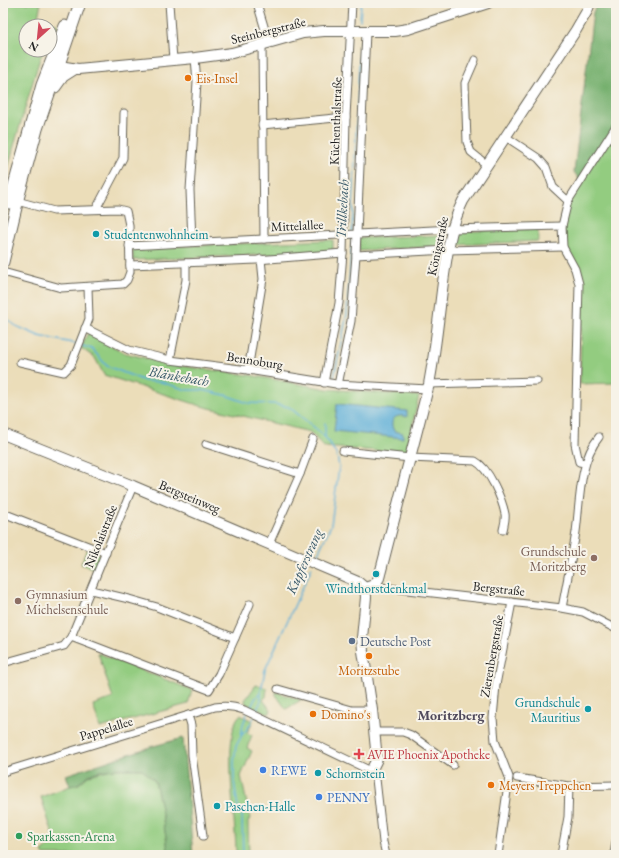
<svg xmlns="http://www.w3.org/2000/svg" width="619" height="858" viewBox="0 0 619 858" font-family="'EB Garamond',serif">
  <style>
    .green { fill: #93cc80; stroke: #58744e }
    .forest { fill: #76b06e; stroke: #496645 }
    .water { fill: #5dafd8; stroke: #3c667a }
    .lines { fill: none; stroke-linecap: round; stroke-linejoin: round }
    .stream { stroke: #5dafd8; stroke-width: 1.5 }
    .street-casing { stroke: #646053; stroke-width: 9 }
    .secondary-casing { stroke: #646053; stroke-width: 12 }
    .primary-casing { stroke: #646053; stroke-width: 13 }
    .street { stroke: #fff; stroke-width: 7 }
    .secondary { stroke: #fff; stroke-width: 10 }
    .primary { stroke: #fff; stroke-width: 11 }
    .food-dot { fill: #e8710a; stroke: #f7f3e8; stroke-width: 1.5 }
    .culture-dot { fill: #0f9aa8; stroke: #f7f3e8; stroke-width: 1.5 }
    .education-dot { fill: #8d6e63; stroke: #f7f3e8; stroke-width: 1.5 }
    .service-dot { fill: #5c6f8a; stroke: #f7f3e8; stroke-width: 1.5 }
    .health-dot { fill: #e0444e; stroke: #f7f3e8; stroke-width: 1.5 }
    .shop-dot { fill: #3f7fe0; stroke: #f7f3e8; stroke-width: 1.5 }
    .leisure-dot { fill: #2e9e5b; stroke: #f7f3e8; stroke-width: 1.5 }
    .labels { text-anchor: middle; stroke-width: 4; stroke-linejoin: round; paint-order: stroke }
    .street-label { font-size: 13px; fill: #1c1c1c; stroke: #f7f3e8 }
    .food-label { font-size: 13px; fill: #c56008; stroke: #f7f3e8; text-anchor: start }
    .culture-label { font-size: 13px; fill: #0d838f; stroke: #f7f3e8; text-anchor: start }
    .education-label { font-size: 13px; fill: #785e54; stroke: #f7f3e8; text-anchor: end }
    .service-label { font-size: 13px; fill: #4e5e75; stroke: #f7f3e8; text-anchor: start }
    .health-label { font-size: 13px; fill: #be3a42; stroke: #f7f3e8; text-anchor: start }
    .shop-label { font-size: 13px; fill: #366cbe; stroke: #f7f3e8; text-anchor: start }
    .leisure-label { font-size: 13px; fill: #27864d; stroke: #f7f3e8; text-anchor: start }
    .water-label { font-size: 14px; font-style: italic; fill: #365767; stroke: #f7f3e8 }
    .neighbourhood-label { font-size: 14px; font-weight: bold; fill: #504a5c; stroke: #f7f3e8 }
  </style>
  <rect width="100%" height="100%" fill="#f7f3e8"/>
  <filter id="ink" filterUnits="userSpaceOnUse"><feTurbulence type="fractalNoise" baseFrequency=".025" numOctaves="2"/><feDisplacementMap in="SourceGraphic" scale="8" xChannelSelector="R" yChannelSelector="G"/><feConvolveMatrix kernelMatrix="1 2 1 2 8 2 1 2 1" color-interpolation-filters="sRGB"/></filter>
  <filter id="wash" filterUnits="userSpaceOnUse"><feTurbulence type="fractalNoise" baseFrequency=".012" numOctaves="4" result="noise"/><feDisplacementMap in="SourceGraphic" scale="16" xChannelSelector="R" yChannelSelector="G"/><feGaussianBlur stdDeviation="0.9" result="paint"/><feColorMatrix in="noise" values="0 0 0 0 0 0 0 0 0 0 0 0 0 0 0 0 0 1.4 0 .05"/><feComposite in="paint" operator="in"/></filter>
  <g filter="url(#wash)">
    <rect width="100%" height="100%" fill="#ebddb9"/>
    <!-- green -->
    <g class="green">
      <path d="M3,3H41L38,17L58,25L50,40V26H26V50H45L40,58L13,149L3,188Z"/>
      <path d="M616,126V383L580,384L582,280L563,247V225L569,202Z"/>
      <path d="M538,228V241L455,245L458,232Z"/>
      <path d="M445,235L443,246L359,251V238Z"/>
      <path d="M333,240V252L133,260V248Z"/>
      <path d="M88,333L125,353L173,365L249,375L327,389L419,396L406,453L324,447L310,432L201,406L104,375L95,358L81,348Z"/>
      <path d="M87,549L100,554L95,569L81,564Z"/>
      <path d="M98,653L192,690L188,704L100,728L93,705L113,698Z"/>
      <path d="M256,685L267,688L266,697L263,700L271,710L269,714L246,704L245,700Z"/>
      <path d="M276,692L301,700L286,709L276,695Z"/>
      <path d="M240,715L253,721L247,733L252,735L247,748L252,751L241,776L250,818L248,822L249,855H236C237,829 221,732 240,715Z"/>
      <path d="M112,769H142L155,781L161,808L169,855H44L42,852L55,841L41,797L70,786L79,784L89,775Z"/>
    </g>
    <!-- forest -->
    <g class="forest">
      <path d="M603,3H616V126L581,182L574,172L593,12L596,6Z"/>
      <path d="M183,738L193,855H169L161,808L155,781L142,769C127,768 102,768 89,775C80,780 83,784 70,786L66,775L150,747Z"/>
    </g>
    <!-- water -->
    <path class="water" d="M337,404L407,411V417C396,413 388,420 394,431L403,433V438L334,431Z"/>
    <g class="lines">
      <!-- stream -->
      <g class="stream">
        <path d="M360,20L361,3"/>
        <path d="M352,233L360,41"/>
        <path d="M3,318L8,320L16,326L39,336L77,344"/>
        <path d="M80,345L92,349L107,366L145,381L161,382L187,390H202L225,395L248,403L274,404L289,407L315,428L325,437L337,455L339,467L331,525L315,560"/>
        <path d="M334,377L347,314L352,237"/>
        <path d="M325,437V423"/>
        <path d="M250,709L255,699L261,691L265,670L312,567"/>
        <path d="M255,713L261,701V691"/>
        <path d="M242,735L248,728L254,717"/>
        <path d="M243,855L242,815L238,808L234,781V761L236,746L241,737L243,724L247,714"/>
      </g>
    </g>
  </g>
  <g filter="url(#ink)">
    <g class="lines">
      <defs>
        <g id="street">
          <path d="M169,3L173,60"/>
          <path d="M257,3L269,43"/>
          <path d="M262,45L264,239"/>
          <path d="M475,60L465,83L467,142L471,152L487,165"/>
          <path d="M262,125L346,117"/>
          <path d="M506,137L538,158L546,167L553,187L568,201"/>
          <path d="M96,209L123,158L124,113"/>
          <path d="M192,242L190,190L197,82L195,58"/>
          <path d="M129,246L452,229L562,226"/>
          <path d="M356,255L448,250L563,247"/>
          <path d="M130,265L257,260L343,253"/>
          <path d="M3,272L61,288L123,284L127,280L130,272L129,225L126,211L118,209L54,211L17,201"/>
          <path d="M85,328L129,350L170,360L248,370L336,384L428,389"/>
          <path d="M170,360L186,280V263"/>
          <path d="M20,362L64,372L71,365L89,319L88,287"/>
          <path d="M248,370L263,279L261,259"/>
          <path d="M324,383L339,303L343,253L346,117L352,3"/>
          <path d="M429,384L537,381"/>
          <path d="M338,385L351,321L356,255L366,32"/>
          <path d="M206,444L300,474"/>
          <path d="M343,451L410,458L475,461C489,468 502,499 505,514C506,519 504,525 503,530"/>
          <path d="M585,463L579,462L575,444L579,284L575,269L563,247L562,226L568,201L616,126"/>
          <path d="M3,513L106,553"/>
          <path d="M269,544L300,474L313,439"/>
          <path d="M376,583L381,587L562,608L583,612L616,629"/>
          <path d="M91,590L129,599L157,607L235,638"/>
          <path d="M562,608C567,582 572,557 576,532C580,502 579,461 599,437"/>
          <path d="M71,637L209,690L219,674L250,604"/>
          <path d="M3,663L64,646L71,637L133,486"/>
          <path d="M278,689L352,710H372"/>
          <path d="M188,715L191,725L192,755L203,836"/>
          <path d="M375,732H403L411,735L453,765"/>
          <path d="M3,772L215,707C226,705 234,706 244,710L371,771L376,779L383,842L386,855"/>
          <path d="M517,778L569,786L616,785"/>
          <path d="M498,855L509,777L495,741L493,718L496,685L512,602"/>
          <path d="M561,855L568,817L569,786"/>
          <path d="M614,855L616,842"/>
        </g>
        <g id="secondary">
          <path d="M51,63L59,66L78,69L195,58L232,53L303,33L324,31H395L408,29L488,3"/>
          <path d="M3,434L133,486L358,582L365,588"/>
          <path d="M365,588L374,585L379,578L429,384C436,348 439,311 444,275C448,249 451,225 463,201L576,30L587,11L590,3"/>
          <path d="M365,588L366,597L362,638L363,651L372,710L377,759L371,771"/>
        </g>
        <g id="primary">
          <path d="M55,87L63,76L74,69"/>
          <path d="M9,203L42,85L65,26"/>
          <path d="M3,262L19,195L37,129L80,3"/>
        </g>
      </defs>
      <!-- street casing -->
      <use href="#street" class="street-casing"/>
      <!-- secondary casing -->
      <use href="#secondary" class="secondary-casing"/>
      <!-- primary casing -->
      <use href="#primary" class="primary-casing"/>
      <!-- street -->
      <use href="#street" class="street"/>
      <!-- secondary -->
      <use href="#secondary" class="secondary"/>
      <!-- primary -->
      <use href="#primary" class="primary"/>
    </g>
  </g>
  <!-- markers -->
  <g class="food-dot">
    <circle cx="188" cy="78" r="4"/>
    <circle cx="369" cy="656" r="4"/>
    <circle cx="313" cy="714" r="4"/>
    <circle cx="491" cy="785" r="4"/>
  </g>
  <g class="culture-dot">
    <circle cx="96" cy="234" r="4"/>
    <circle cx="376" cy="574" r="4"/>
    <circle cx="588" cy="709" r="4"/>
    <circle cx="318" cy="773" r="4"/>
    <circle cx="217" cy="806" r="4"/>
  </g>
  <g class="education-dot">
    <circle cx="594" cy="558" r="4"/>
    <circle cx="18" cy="601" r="4"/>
  </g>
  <circle class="service-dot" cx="352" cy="641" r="4"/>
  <path class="health-dot" d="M357 748h4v4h4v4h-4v4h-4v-4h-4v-4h4z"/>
  <g class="shop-dot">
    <circle cx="263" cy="770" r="4"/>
    <circle cx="319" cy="797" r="4"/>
  </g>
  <circle class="leisure-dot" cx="19" cy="836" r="4"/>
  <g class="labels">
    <!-- street labels -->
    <g class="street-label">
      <text transform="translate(268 30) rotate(-14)" y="5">Steinbergstraße</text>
      <text transform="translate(335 121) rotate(-88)" y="5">Küchenthalstraße</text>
      <text transform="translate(297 225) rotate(-3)" y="5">Mittelallee</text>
      <text transform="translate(437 246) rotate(-78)" y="5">Königstraße</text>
      <text transform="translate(255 360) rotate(9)" y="5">Bennoburg</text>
      <text transform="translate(190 496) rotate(23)" y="5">Bergsteinweg</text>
      <text transform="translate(100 536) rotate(-68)" y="5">Nikolaistraße</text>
      <text transform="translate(499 588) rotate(6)" y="5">Bergstraße</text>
      <text transform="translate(491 656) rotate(-80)" y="5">Zierenbergstraße</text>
      <text transform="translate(106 728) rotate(-17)" y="5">Pappelallee</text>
    </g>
    <!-- food labels -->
    <g class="food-label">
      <text x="196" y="83">Eis-Insel</text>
      <text x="369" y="675" text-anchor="middle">Moritzstube</text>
      <text x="321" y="719">Domino's</text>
      <text x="499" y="790">Meyers Treppchen</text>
    </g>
    <!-- culture labels -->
    <g class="culture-label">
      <text x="104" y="239">Studentenwohnheim</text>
      <text x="376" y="593" text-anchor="middle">Windthorstdenkmal</text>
      <text x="580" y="707" text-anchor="end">Grundschule<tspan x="580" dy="15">Mauritius</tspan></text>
      <text x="326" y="778">Schornstein</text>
      <text x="225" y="811">Paschen-Halle</text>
    </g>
    <!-- education labels -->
    <g class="education-label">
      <text x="586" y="556">Grundschule<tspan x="586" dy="15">Moritzberg</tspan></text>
      <text x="26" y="599" text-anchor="start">Gymnasium<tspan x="26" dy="15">Michelsenschule</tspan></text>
    </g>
    <!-- service labels -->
    <g class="service-label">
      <text x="360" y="646">Deutsche Post</text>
    </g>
    <!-- health labels -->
    <g class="health-label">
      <text x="367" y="759">AVIE Phoenix Apotheke</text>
    </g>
    <!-- shop labels -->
    <g class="shop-label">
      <text x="271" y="775">REWE</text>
      <text x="327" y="802">PENNY</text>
    </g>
    <!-- leisure labels -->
    <g class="leisure-label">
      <text x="27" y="841">Sparkassen-Arena</text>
    </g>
    <!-- water labels -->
    <g class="water-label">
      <text transform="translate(342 209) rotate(-87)" y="5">Trillkebach</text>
      <text transform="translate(179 376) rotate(10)" y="5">Blänkebach</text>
      <text transform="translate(304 561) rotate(-66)" y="5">Kupferstrang</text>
    </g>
    <!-- neighbourhood labels -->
    <g class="neighbourhood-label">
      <text x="451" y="720">Moritzberg</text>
    </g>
  </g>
  <!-- margin -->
  <rect width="619" height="858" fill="none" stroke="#f7f3e8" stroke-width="16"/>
  <!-- north arrow -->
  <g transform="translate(38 38) rotate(207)"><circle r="19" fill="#f7f3e8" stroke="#9f9d96"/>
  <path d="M0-3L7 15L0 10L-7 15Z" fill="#d1495b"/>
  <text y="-6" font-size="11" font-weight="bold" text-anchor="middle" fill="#1c1c1c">N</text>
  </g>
</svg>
